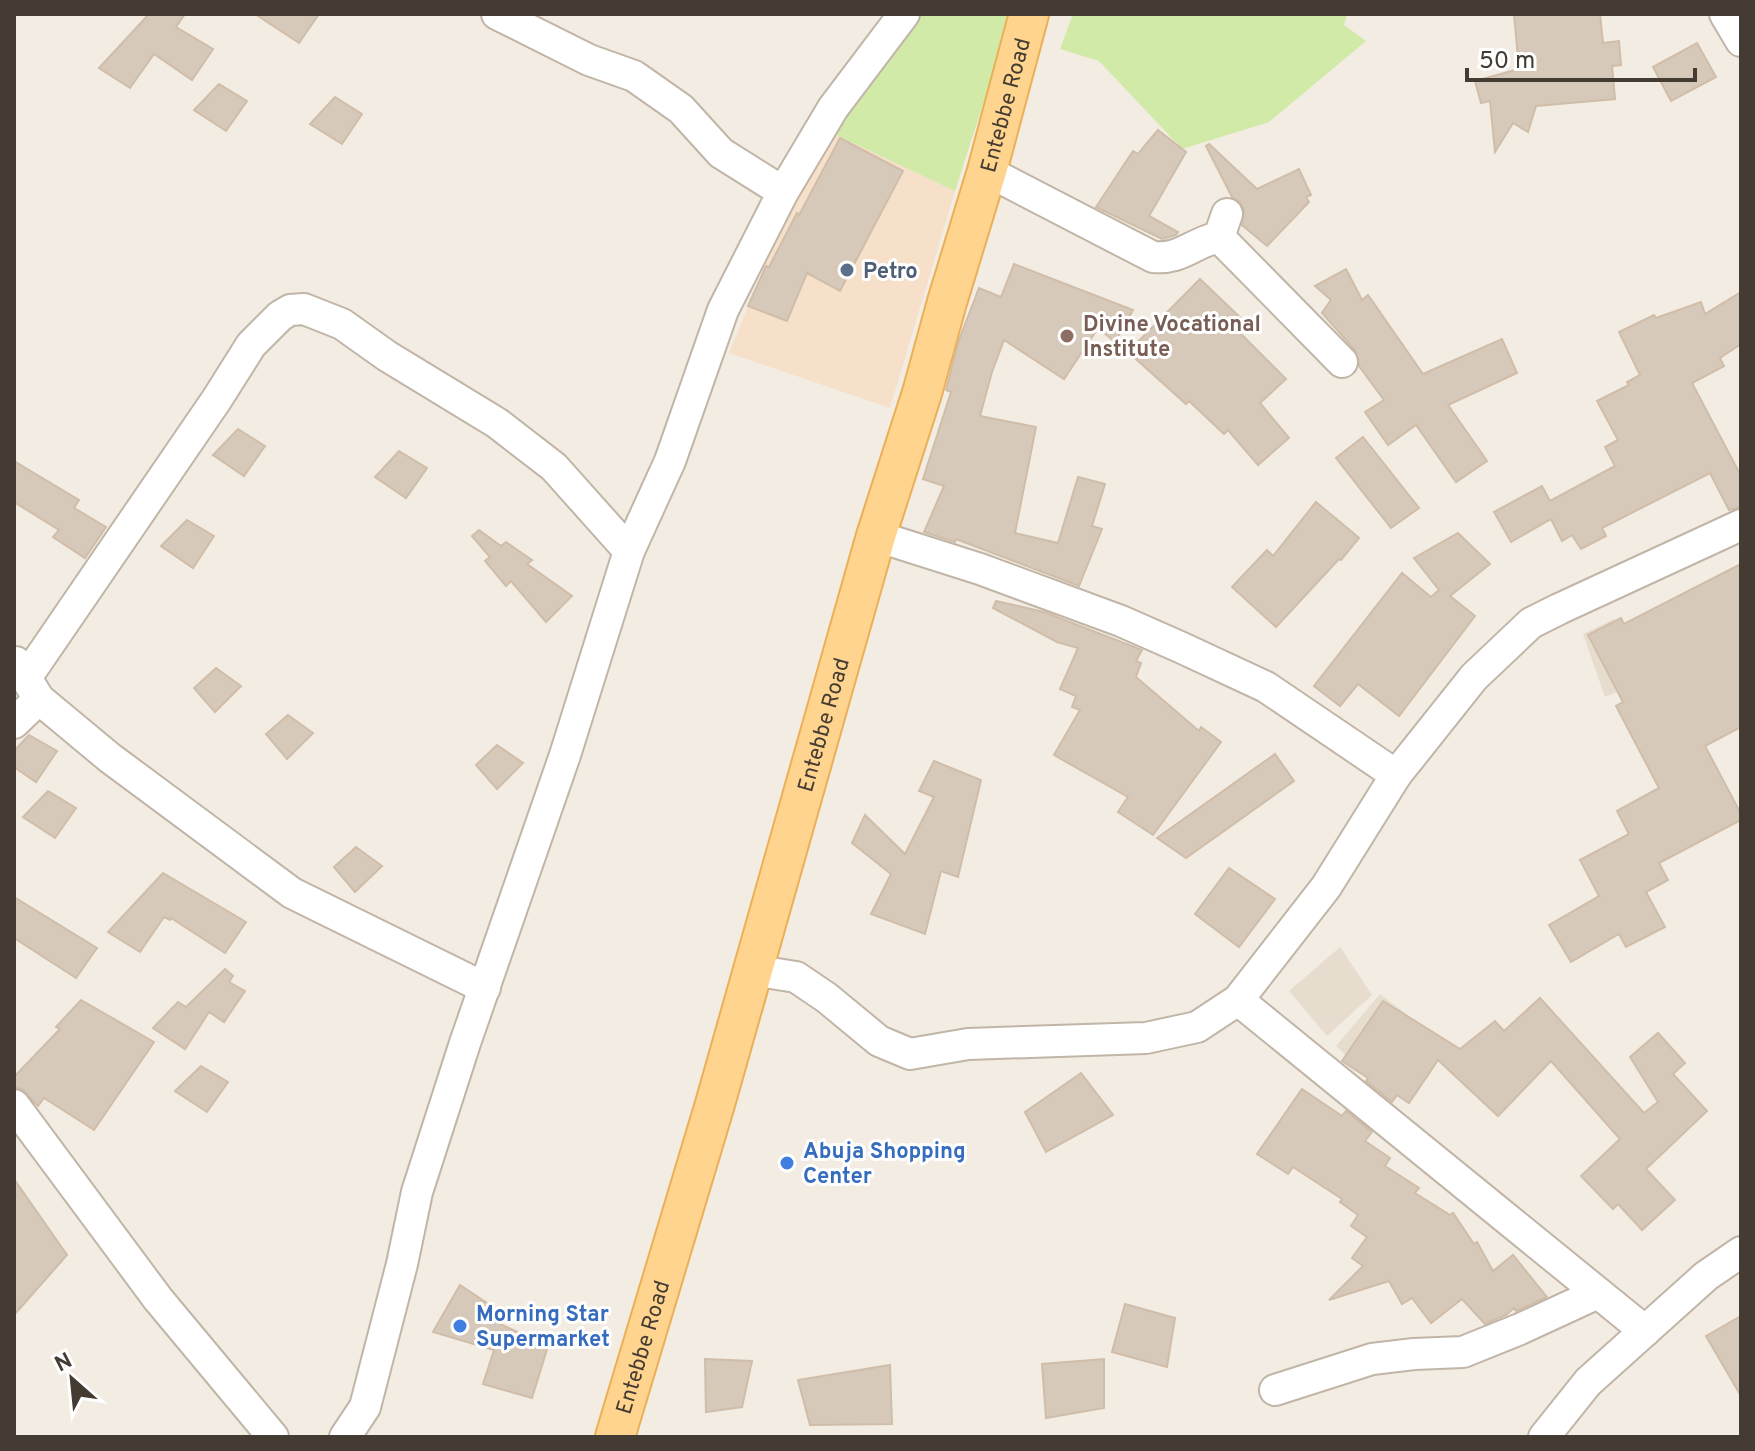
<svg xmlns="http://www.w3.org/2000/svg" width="1755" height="1451" viewBox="0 0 1755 1451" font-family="Overpass,sans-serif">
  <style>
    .residential { fill: #e7ddcf }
    .commercial { fill: #f7e0ca }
    .green { fill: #d2eaa7 }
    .building { fill: #d7c9ba; stroke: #d0bda9; stroke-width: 2 }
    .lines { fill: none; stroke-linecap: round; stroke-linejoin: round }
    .minor-casing { stroke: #c1b5a7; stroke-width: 34 }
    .major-casing { stroke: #ebb057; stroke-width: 42 }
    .minor { stroke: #fff; stroke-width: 30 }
    .major { stroke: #ffd48e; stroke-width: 38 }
    .service-dot { fill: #5c6f8a; stroke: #fff; stroke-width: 3 }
    .education-dot { fill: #8d6e63; stroke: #fff; stroke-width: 3 }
    .shop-dot { fill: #3f7fe0; stroke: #fff; stroke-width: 3 }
    .labels { text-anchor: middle; stroke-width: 6; stroke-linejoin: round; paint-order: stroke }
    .street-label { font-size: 22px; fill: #443b32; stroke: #fff }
    .service-label { font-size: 22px; font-weight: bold; fill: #4e5e75; stroke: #fff; text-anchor: start }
    .education-label { font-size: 22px; font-weight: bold; fill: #785e54; stroke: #fff; text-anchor: start }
    .shop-label { font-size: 22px; font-weight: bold; fill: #366cbe; stroke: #fff; text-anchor: start }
  </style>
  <rect width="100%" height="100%" fill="#f2ece2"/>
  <!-- residential -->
  <g class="residential">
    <path d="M1614,619L1646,679L1605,697L1583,634Z"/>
    <path d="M1340,947L1372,995L1327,1036L1289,991Z"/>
    <path d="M1380,994L1405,1013L1357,1066L1336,1046Z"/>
  </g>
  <!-- commercial -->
  <path class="commercial" d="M832,133L955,191L890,408L729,353L765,265Z"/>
  <!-- green -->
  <g class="green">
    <path d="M920,14H1012L955,191L832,133Z"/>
    <path d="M1073,14H1347L1344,25L1366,41L1269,122L1182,149L1099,61L1060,49Z"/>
  </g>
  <!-- building -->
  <g class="building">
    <path d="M149,14H185L176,27L213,49L192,80L154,54L130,88L99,68Z"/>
    <path d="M255,14H319L299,43Z"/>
    <path d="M1514,14H1600L1603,43L1619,41L1621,65L1612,66L1615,99L1536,106L1528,132L1513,123L1495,152L1490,101L1481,103L1475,81L1519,69Z"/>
    <path d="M1697,43L1716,77L1671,101L1653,67Z"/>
    <path d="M219,84L247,101L226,131L194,110Z"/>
    <path d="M335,97L362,114L342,144L310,124Z"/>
    <path d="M1158,130L1186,152L1149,216L1178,232L1176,235L1162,239L1096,207L1133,151L1138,154Z"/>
    <path d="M840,138L903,171L840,291L807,273L787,321L748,306L766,266L769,267L797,213L799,215Z"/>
    <path d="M1209,144L1257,189L1299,169L1311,195L1306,197L1309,202L1267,246L1242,225L1244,210L1240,202L1232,197L1206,146Z"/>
    <path d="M1014,264L1133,310L1115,342L1098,328L1064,379L1004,340L992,372L980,416L1036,427L1015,533L1058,543L1078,477L1105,484L1092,526L1102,529L1079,586L956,539L955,542L924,532L944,486L923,479L951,392L946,390L959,340L979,288L1001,297Z"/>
    <path d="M1346,269L1362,300L1368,295L1423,374L1502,339L1517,373L1448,405L1487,461L1456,482L1416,425L1388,445L1365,412L1384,400L1359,366L1355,350L1322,313L1331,300L1315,286Z"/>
    <path d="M1200,279L1246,323L1238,331L1286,379L1260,403L1289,438L1258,465L1228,430L1224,434L1189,401L1186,404L1128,352Z"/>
    <path d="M1741,292V344L1720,358L1724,366L1692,383L1741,476V507L1729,510L1710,473L1602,528L1606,536L1581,549L1572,535L1562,541L1551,519L1511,542L1494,512L1542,486L1550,501L1615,466L1605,447L1618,440L1597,401L1629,385L1627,382L1640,375L1619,332L1654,315L1656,318L1701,302L1705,314Z"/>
    <path d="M238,429L265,446L244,476L213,455Z"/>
    <path d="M1363,437L1419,508L1391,528L1336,458Z"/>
    <path d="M399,451L427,468L406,498L375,477Z"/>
    <path d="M14,461L79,500L74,508L106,527L85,558L53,537L59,530L14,502Z"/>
    <path d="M1316,502L1359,538L1341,560L1339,559L1276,627L1232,587L1267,550L1273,556Z"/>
    <path d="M187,520L214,536L193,568L161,546Z"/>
    <path d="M479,530L501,546L506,542L532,560L527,564L572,596L546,622L511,581L506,586L485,561L490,557L472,536Z"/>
    <path d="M1458,533L1490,564L1450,596L1475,616L1399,716L1358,684L1340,706L1314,686L1402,573L1431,597L1439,590L1414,558Z"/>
    <path d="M1741,564V727L1705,746L1741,814V820L1659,863L1668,880L1646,892L1665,927L1626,947L1619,934L1571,962L1549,925L1599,896L1580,860L1629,834L1617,811L1659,788L1616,706L1623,702L1588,635L1621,618L1624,624Z"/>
    <path d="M996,601L1044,612L1142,650L1136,661L1141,663L1136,677L1199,731L1201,727L1221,742L1153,835L1118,812L1128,797L1054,755L1080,710L1072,707L1076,696L1060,689L1078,648L1057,642L993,608Z"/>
    <path d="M216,668L241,686L215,712L194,688Z"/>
    <path d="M288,715L313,733L287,759L266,734Z"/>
    <path d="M29,735L57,751L36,782L14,767V751Z"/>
    <path d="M497,745L523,763L497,789L476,765Z"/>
    <path d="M1275,754L1294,781L1186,858L1157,838Z"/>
    <path d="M934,761L981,780L958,877L941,871L925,934L871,914L891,874L852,843L865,815L905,854L934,797L919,791Z"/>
    <path d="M48,791L76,808L55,838L23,817Z"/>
    <path d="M356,847L382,866L355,892L334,867Z"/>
    <path d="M1229,868L1275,899L1239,947L1195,914Z"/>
    <path d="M163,873L246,922L225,953L171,918L170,920L164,917L140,952L108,932Z"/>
    <path d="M14,897L97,948L76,978L14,938Z"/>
    <path d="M225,969L233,976L229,982L245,991L224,1022L209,1012L185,1049L153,1028L178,1002L186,1007Z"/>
    <path d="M1540,998L1644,1113L1658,1102L1630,1057L1658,1033L1685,1063L1673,1074L1707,1111L1646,1169L1675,1200L1642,1230L1618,1204L1613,1209L1581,1176L1620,1139L1551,1061L1498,1116L1438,1060L1409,1103L1397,1095L1392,1102L1366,1081L1368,1078L1342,1061L1383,1001L1460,1049L1495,1021L1504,1031Z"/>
    <path d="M81,1000L154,1042L94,1130L44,1098L38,1106L22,1089L14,1087V1077L60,1029L56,1027Z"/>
    <path d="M201,1066L228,1082L207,1112L175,1091Z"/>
    <path d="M1081,1073L1113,1115L1046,1152L1025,1112Z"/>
    <path d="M1302,1089L1342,1116L1346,1111L1372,1132L1365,1141L1390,1158L1385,1166L1419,1188L1415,1193L1450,1215L1453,1213L1474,1244L1477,1242L1493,1271L1513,1255L1547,1297L1516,1311L1514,1308L1506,1315L1485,1324L1462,1299L1431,1323L1412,1298L1402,1304L1389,1281L1329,1300L1363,1266L1352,1258L1367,1237L1351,1226L1358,1215L1340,1202L1342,1199L1293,1167L1288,1174L1257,1154Z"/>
    <path d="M14,1179L67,1255L14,1315Z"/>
    <path d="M460,1285L502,1313L500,1324L548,1346L532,1398L483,1384L494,1350L433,1332Z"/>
    <path d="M1125,1304L1175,1318L1167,1367L1112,1352Z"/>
    <path d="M1741,1316V1396L1706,1336Z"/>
    <path d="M705,1359L752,1361L742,1407L706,1412Z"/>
    <path d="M1104,1359V1408L1046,1418L1042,1364Z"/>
    <path d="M890,1365L892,1424L810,1425L798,1380Z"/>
  </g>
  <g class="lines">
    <defs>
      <g id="minor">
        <path d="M497,14L589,60L634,76L681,109L721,153L783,192"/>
        <path d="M1725,14L1741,41"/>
        <path d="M987,171L1153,257C1181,260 1192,243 1219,237L1227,214"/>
        <path d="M1219,237L1342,362"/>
        <path d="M876,536L980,569L1121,621L1180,647L1266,687L1396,775"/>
        <path d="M16,662L39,699L110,758L292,893L485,988"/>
        <path d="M26,678L217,399L251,345L280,316L290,310L304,309L342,324L387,356L497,423L554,467L629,551"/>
        <path d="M14,723L39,699"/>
        <path d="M752,970L796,977L827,998L879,1041L910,1054L968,1044L1146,1038L1197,1027L1238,1000L1326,887L1396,775L1474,677L1531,623L1559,609L1741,525"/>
        <path d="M1238,1000L1645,1331"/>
        <path d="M14,1105L158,1299L273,1437"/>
        <path d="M1275,1390L1372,1359L1414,1354L1463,1352L1520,1329L1598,1293"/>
        <path d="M345,1437L365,1407L402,1264L417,1192L465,1043L565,755L629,551L670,461L723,310L783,192L833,108L904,14"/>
        <path d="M1544,1437L1588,1382L1706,1276L1741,1252"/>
      </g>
      <g id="major">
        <path id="s1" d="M615,1437L715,1104L876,536L922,393L947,302L987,171L1029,14"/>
      </g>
    </defs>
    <!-- minor casing -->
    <use href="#minor" class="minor-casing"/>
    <!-- major casing -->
    <use href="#major" class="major-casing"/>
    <!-- minor -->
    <use href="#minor" class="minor"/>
    <!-- major -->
    <use href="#major" class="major"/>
  </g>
  <!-- markers -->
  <circle class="service-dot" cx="847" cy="270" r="8"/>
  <circle class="education-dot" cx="1067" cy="336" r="8"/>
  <g class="shop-dot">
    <circle cx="787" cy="1163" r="8"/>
    <circle cx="460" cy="1326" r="8"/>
  </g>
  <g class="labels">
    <!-- street labels -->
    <g class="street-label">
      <text dy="8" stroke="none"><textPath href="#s1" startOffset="1388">Entebbe Road</textPath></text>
      <text dy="8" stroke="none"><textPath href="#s1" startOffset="742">Entebbe Road</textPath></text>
      <text dy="8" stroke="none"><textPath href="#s1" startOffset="94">Entebbe Road</textPath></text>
    </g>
    <!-- service labels -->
    <g class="service-label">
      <text x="863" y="278">Petro</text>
    </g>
    <!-- education labels -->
    <g class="education-label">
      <text x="1083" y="331">Divine Vocational<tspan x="1083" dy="25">Institute</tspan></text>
    </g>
    <!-- shop labels -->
    <g class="shop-label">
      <text x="803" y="1158">Abuja Shopping<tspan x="803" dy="25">Center</tspan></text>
      <text x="476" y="1321">Morning Star<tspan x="476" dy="25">Supermarket</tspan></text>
    </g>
  </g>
  <!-- border -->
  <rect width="1755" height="1451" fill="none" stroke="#443b32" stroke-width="32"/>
  <!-- north arrow -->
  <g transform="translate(72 1379) rotate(333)" stroke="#ffffff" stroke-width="6" paint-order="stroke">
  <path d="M0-6L14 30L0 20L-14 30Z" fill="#443b32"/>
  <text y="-12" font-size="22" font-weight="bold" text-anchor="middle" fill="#443b32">N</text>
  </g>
  <!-- scale -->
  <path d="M1467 68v12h228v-12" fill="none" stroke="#443b32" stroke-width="4"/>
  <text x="1479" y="68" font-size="24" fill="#443b32" stroke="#ffffff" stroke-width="6" paint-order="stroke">50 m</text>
</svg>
